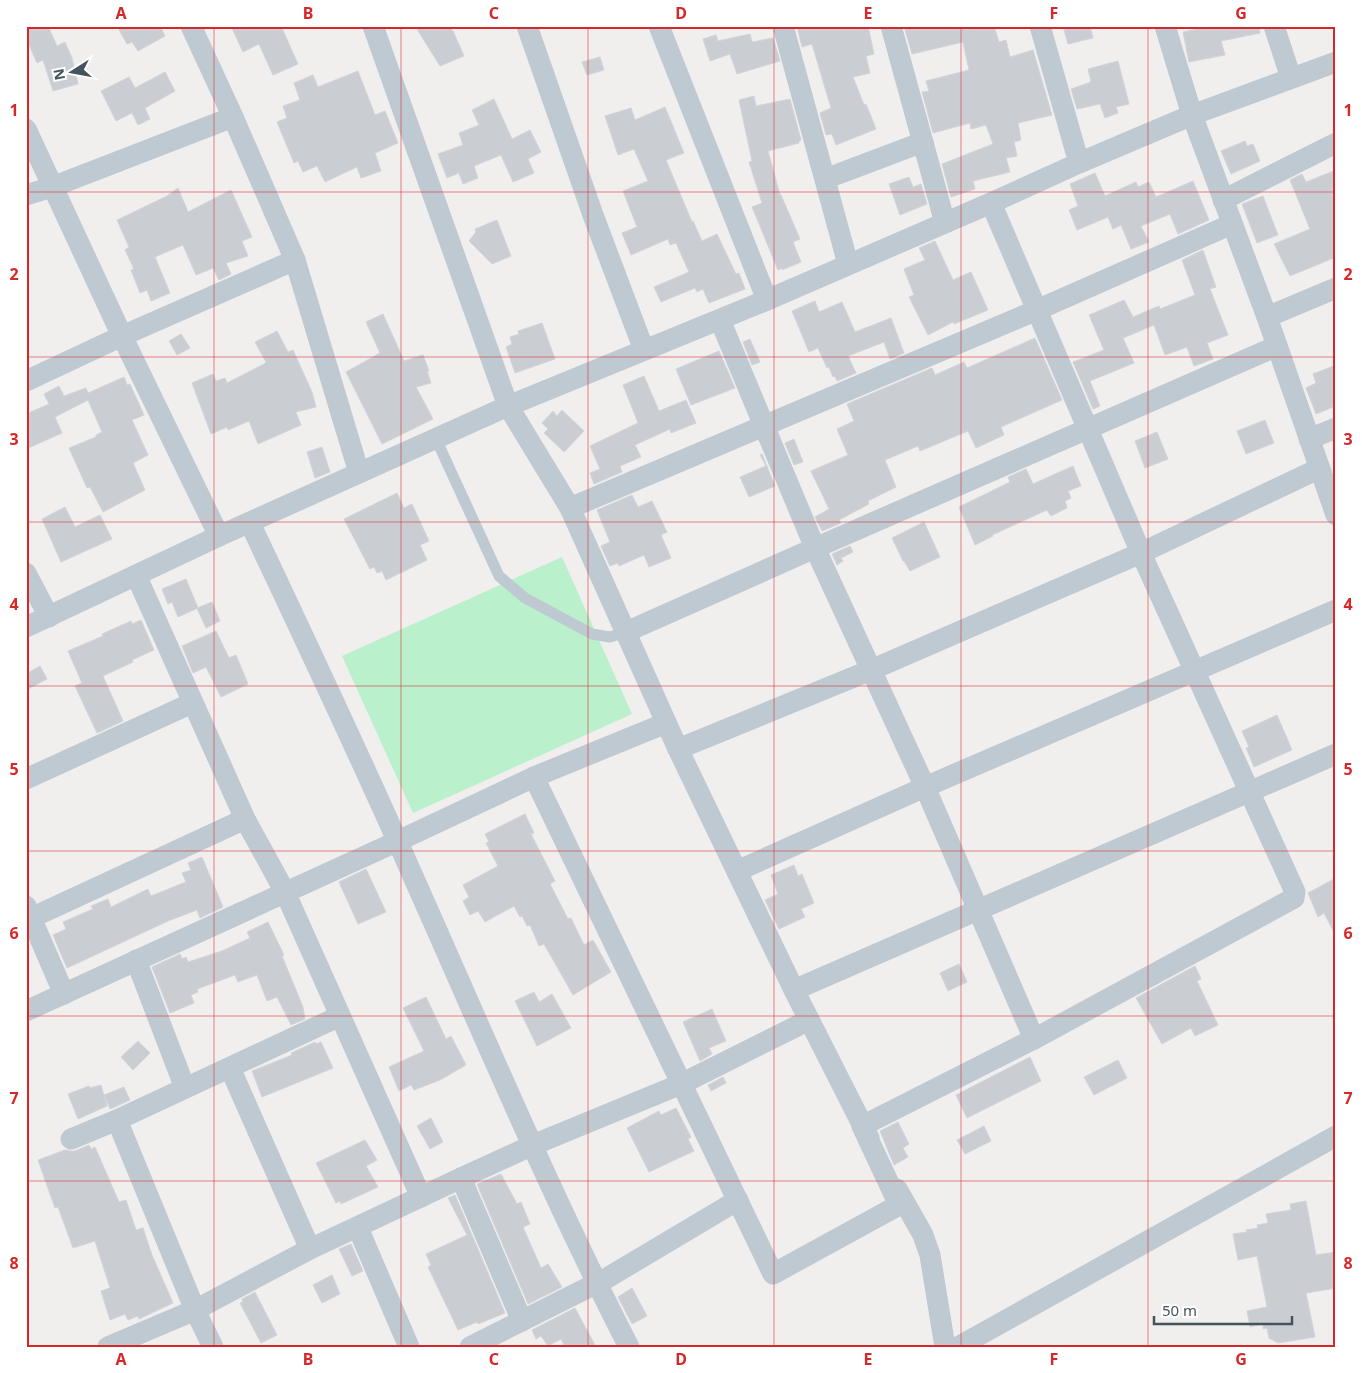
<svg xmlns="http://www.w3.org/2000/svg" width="1362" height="1373" viewBox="0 0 1362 1373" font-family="'Noto Sans',sans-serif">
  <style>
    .pitch { fill: #baf0cc }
    .building { fill: #caced3; stroke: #d2d4da }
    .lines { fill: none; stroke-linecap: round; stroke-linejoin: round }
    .service { stroke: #bec9d1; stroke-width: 11 }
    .minor { stroke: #bec9d1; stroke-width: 21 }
    .grid { fill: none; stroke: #d62828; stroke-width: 1; stroke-opacity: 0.55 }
    .neatline { fill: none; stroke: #d62828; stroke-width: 2 }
    .grid-label { font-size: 16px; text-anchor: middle; font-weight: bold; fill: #d62828 }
  </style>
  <rect width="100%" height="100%" fill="#f1eeee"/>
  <!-- pitch -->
  <path class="pitch" d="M562,557L632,714L413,813L342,656Z"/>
  <!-- building -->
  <g class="building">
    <path d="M32,26H48L57,46L65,42L72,58L78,84L53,91L43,60L37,63L26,38V29Z"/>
    <path d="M117,26H160L165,36L138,51L132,42L127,44Z"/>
    <path d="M231,26H281L298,64L273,75L259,44L243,52Z"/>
    <path d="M415,26H449L453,31L464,56L440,66Z"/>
    <path d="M797,26H868L874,54L866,56L870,73L853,77L864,105L866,104L876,129L836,145L832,134L826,135L820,113L831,108L812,44L802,47Z"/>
    <path d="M904,26H994L999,42L1006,40L1010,57L1033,50L1052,115L1018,123L1021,140L1014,142L1017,156L1006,158L1010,172L973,181L975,189L951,197L942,164L993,144L986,125L971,129L970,123L933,133L922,92L929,91L926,81L969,70L963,42L912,54Z"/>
    <path d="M1063,26H1090L1093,38L1068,44Z"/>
    <path d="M1202,26H1259L1260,33L1221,41L1225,55L1189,62L1183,32L1203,28Z"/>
    <path d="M750,34L752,42L773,38L780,61L737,74L730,54L710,61L703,39L716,35L718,41Z"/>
    <path d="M600,57L604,70L587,75L582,62Z"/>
    <path d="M1118,61L1129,104L1116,107L1118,113L1105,118L1100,104L1077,109L1071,89L1091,82L1088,69Z"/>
    <path d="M358,71L375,115L385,111L398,143L375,153L381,171L361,178L357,167L325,182L317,166L303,172L298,161L294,163L277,122L287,118L283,106L300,100L294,83L313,75L318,87Z"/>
    <path d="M165,72L175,91L145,108L150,119L138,125L132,113L116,121L101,91L129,77L135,88Z"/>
    <path d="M754,96L756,106L790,99L801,140L799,141V143L768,151L780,195H781L800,239L793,242L801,262L782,270V268L778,270L752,207L762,203L749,162L752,161L739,100Z"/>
    <path d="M494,99L512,139L530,130L541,152L528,159L534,173L513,182L501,155L474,166L478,178L463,184L459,173L447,178L438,154L463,145L459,133L479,125L472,110Z"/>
    <path d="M665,107L684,153L666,160L692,222L693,221L702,241L717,234L736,274L739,273L745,289L709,303L703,289L697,292L695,288L661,302L654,287L689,272L676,243L670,245L668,239L631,255L622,233L637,227L623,191L648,181L634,149L618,155L605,116L631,108L635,120Z"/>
    <path d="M1245,141L1247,146L1253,144L1260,161L1231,174L1221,151Z"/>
    <path d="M1336,170V257L1290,276L1274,244L1310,229L1290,180L1302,174L1306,182Z"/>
    <path d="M1095,173L1105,196L1136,182L1138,187L1149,182L1156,197L1193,181L1209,220L1178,234L1170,214L1141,226L1149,242L1131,249L1121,225L1113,229L1108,217L1077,230L1069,210L1078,206L1070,184Z"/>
    <path d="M909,177L913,187L921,184L927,204L900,215L889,184Z"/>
    <path d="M178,188L188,212L231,190L252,237L242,241L248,256L226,263L231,274L219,280L213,268L196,275L183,245L155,257L170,293L151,301L147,290L140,293L131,270L134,269L125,250L129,247L117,220L167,196Z"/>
    <path d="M1263,196L1278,235L1257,243L1242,204Z"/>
    <path d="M497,220L511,256L492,264L469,241L476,232L475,229Z"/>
    <path d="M935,241L953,280L971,272L988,310L954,324L953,322L928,335L909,297L914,295L904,269L925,260L919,248Z"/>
    <path d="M1203,250L1216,287L1210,289L1228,335L1207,343L1213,359L1194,366L1187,347L1165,355L1154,325L1123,338L1134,363L1090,381L1100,406L1093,409L1073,362L1104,350L1089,315L1124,300L1133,317L1159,306L1160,309L1195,295L1182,260Z"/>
    <path d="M815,301L819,312L842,302L855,332L891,318L904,353L890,359L884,342L848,356L856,373L837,381L835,376L833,377L829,367L827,368L818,348L809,352L792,311Z"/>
    <path d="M383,314L404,361L423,355L429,371H427L431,383L416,387L433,419L382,444L346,372L380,353L366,322Z"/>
    <path d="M542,323L555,359L515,373L506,347L512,344L510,337L519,334L518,331Z"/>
    <path d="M277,331L288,352L293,350L312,392L316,407L296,412L301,425L258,444L249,421L228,430L227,427L211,434L192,383L213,374L216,381L225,378L227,383L264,364L266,362L255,342Z"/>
    <path d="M181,334L190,348L177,355L169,341Z"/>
    <path d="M1035,338L1062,400L1001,427L1004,435L976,448L968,431L920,451L918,446L885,460L896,487L868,501L869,504L839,520L841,523L822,531L815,517L829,509L811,471L848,455L837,429L854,421L847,404L932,368L935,375L964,362L967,368Z"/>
    <path d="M750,339L760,362L752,365L743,342Z"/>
    <path d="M719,351L735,388L691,405L676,369Z"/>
    <path d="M1336,365V406L1316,414L1306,388L1316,383L1313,374Z"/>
    <path d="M644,376L659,411L686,400L696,423L671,433L670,429L635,445L641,457L620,466L622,472L594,484L590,473L600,469L590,446L638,423L623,385Z"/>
    <path d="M124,377L127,385L130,384L144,415L132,420L148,455L133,463L145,490L103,512L90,487L87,488L69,448L96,437V435L102,432L88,400L55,417L62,433L26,449V414L49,404L44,394L59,386L64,396L86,388L88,393Z"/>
    <path d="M562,410L584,431L564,452L544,433L548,429L542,423L553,411L557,416Z"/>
    <path d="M1265,420L1274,443L1246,454L1237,431Z"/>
    <path d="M1157,432L1168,459L1145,468L1135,441Z"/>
    <path d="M794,439L803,462L794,465L785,443Z"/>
    <path d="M322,447L330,472L315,478L307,452Z"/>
    <path d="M762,454L775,486L749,497L740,477L766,466L760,455Z"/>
    <path d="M1073,466L1081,486L1068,491L1071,498L1065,501L1067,508L1051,516L1047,510L992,535L993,536L975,545L959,507L1010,482L1008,477L1026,469L1033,484Z"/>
    <path d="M397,493L404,508L412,504L429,541L420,545L427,560L386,580L382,571L377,573L374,567L370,569L344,519Z"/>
    <path d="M632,495L638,507L652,501L667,532L661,535L671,558L649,567L644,555L619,566L618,563L610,566L601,546L610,542L597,510Z"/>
    <path d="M65,507L75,527L100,515L112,539L61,562L42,519Z"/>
    <path d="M924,522L940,557L910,571L904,561H903L892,538Z"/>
    <path d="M850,546L853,552L841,558L843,561L837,565L832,554Z"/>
    <path d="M186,579L198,608L178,617L172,602L168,604L162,589Z"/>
    <path d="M212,602L220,621L206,628L197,608Z"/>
    <path d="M141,620L154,650L132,660L133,662L103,676L123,721L97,733L75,686L82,683L68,651L103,636L102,634L131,621L132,624Z"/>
    <path d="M216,631L229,658L236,655L248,684L221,697L206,667L193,673L182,646Z"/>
    <path d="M40,666L47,679L26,690V674Z"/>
    <path d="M1277,715L1292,750L1254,767L1246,748L1249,747L1242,731Z"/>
    <path d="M525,814L534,833L531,834L555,881L550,884L568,919L571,918L584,945L593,940L611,972L573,995L544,944L539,946L530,925L527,926L522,916L520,917L514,906L485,922L478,911L470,915L463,901L469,897L463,885L498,866L486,843L489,842L485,834Z"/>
    <path d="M202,857L223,907L200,918L197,910L168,921L67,968L53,935L66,929L63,922L93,909L91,906L108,899L111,907L148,889L151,896L186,882L182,873L191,870L188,863Z"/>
    <path d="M794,865L798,876L802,874L814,903L801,909L805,917L779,929L765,900L778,894L771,875Z"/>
    <path d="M366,869L386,912L358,924L339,882Z"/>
    <path d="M1336,878V936L1324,913L1318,917L1308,893Z"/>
    <path d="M268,922L284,955L282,956L303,1007L305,1019L291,1025L277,997L267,1001L257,975L238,982L235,975L197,989L198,992L191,995L194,1003L170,1013L152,967L180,954L182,959L186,957L188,962L222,951L250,938L247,932Z"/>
    <path d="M959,964L967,982L948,991L940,973Z"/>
    <path d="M1195,966L1201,979L1197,981L1218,1025L1195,1036L1191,1028L1162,1044L1136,998Z"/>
    <path d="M534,992L539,1002L552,994L571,1028L537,1046L515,1001Z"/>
    <path d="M426,997L446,1039L451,1036L466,1065L440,1080L414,1090L411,1085L399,1091L389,1067L424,1051L403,1008Z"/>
    <path d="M712,1009L726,1041L709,1048L712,1054L700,1061L683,1022Z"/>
    <path d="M138,1041L150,1053L133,1070L121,1057Z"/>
    <path d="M315,1042L316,1044L321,1042L333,1068L262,1097L252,1071L292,1055L291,1053Z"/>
    <path d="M1030,1057L1041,1081L967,1118L956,1095Z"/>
    <path d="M1118,1060L1127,1078L1094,1095L1084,1077Z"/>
    <path d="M723,1077L726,1083L711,1091L708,1085Z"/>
    <path d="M101,1085L107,1106L78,1119L68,1094L89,1086L90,1088Z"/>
    <path d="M124,1087L130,1100L110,1109L104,1095Z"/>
    <path d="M676,1108L691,1137L688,1139L694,1151L649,1172L627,1128L659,1111L661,1115Z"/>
    <path d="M431,1118L443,1142L430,1149L417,1126Z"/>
    <path d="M898,1122L909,1144L903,1148L908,1157L894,1165L880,1131Z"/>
    <path d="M984,1126L991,1141L965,1154L957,1140Z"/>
    <path d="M365,1140L377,1160L366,1166L378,1187L341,1204L340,1201L336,1203L316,1163Z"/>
    <path d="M89,1145L91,1149L95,1147L119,1202L126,1200L136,1230L143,1228L152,1255L173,1303L139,1319L138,1316L128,1320L125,1314L110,1320L101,1291L110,1288L95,1241L73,1248L58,1207L55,1208L38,1160L65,1150L70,1151H75Z"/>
    <path d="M501,1174L517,1204L521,1202L530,1224L523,1227L541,1268L548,1264L562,1287L528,1304L477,1184Z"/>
    <path d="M455,1195L505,1313L478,1324L477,1322L458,1330L428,1267L431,1265L426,1254L467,1235L448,1198Z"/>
    <path d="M1306,1201L1316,1255L1336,1252V1288L1306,1293L1315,1337L1278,1343L1269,1338L1267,1328L1263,1329V1324L1250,1327L1247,1311L1267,1307L1257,1256L1238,1260L1233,1234L1247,1232L1246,1230L1258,1228L1257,1225L1268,1223L1266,1214L1291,1210L1290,1204Z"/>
    <path d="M351,1244L363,1271L352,1276L339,1249Z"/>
    <path d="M332,1275L340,1294L322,1303L313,1285Z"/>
    <path d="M632,1288L647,1316L632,1324L618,1297Z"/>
    <path d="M255,1292L277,1335L261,1343L240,1303L243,1302L242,1299Z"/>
    <path d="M575,1308L596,1347H565L561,1339L548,1346L541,1336L536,1339L532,1330Z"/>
  </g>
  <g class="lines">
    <!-- service -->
    <path class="service" d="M436,439L499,576L525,598L592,634L610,637L626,632"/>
    <!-- minor -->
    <g class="minor">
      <path d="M373,26L508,406L570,508L678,749L794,990L869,1138"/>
      <path d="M527,26L593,215L644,350"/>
      <path d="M659,26L767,300"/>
      <path d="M783,26L848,264"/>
      <path d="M891,26L945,223"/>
      <path d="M1040,26L1079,163"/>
      <path d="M1165,26L1192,115L1267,317L1336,515"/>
      <path d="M1274,26L1291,78"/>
      <path d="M26,129L122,336L219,536"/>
      <path d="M825,179L923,142"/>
      <path d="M26,195L52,187L233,117"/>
      <path d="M1223,200L1336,143"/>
      <path d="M295,260L359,473"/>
      <path d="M1267,317L1336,288"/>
      <path d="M720,320L815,548L925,787L1034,1039"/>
      <path d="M26,381L122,336L295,260L233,117L191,26"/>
      <path d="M1309,439L1336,428"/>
      <path d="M570,508L1037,310L1232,224"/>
      <path d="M250,523C306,642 363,762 416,883C485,1038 551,1195 629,1347"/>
      <path d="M26,573L49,617"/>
      <path d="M136,575L245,819L285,892L421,1197"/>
      <path d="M26,627L219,536L508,406L767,300L991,203L1079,163L1192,115L1336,62"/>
      <path d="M626,632L815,548L1277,346"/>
      <path d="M678,749L871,670L1141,553L1318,469"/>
      <path d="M534,777L773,1274L899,1205L862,1126L1034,1039L1294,898L1295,892L1141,553L991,203"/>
      <path d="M26,779L192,703"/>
      <path d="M737,871L925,787L1336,610"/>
      <path d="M26,906L64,994"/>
      <path d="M31,918L245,819"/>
      <path d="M136,960L185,1088"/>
      <path d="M794,990L1336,754"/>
      <path d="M26,1011L398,841L534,777L666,723"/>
      <path d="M230,1068L310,1249"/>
      <path d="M117,1120L195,1310L213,1347"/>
      <path d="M71,1139L117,1120L340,1016"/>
      <path d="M461,1178L522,1321"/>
      <path d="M897,1189L923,1235L930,1255L945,1347"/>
      <path d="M358,1228L409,1347"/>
      <path d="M108,1347L195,1310L310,1249L461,1178L533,1145L681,1084L809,1020"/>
      <path d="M470,1347L607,1278L738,1200"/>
      <path d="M958,1347L1336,1136"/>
    </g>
  </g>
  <!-- grid -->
  <path class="grid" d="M214,26V1347M401,26V1347M588,26V1347M774,26V1347M961,26V1347M1148,26V1347M26,192H1336M26,357H1336M26,522H1336M26,686H1336M26,851H1336M26,1016H1336M26,1181H1336"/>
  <!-- border -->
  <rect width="1362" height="1373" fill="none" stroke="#ffffff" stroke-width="55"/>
  <!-- north arrow -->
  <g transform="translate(72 72) rotate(259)" stroke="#ffffff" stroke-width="4" paint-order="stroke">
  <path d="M0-4L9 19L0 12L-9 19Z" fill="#45535c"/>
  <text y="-8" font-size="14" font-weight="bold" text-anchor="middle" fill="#45535c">N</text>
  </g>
  <!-- scale -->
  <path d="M1154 1316v8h138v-8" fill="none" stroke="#45535c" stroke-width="2.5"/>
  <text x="1162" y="1316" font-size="15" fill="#45535c" stroke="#ffffff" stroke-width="4" paint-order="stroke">50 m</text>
  <rect x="28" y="28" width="1306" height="1318" class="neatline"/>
  <g class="grid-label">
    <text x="121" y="19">A</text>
    <text x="308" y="19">B</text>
    <text x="494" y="19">C</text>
    <text x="681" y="19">D</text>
    <text x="868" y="19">E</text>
    <text x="1054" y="19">F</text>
    <text x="1241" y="19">G</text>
    <text x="14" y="116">1</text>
    <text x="1348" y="116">1</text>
    <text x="14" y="280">2</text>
    <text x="1348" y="280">2</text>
    <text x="14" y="445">3</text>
    <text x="1348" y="445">3</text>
    <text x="14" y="610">4</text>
    <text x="1348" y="610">4</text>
    <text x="14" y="775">5</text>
    <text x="1348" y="775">5</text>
    <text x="14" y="939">6</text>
    <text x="1348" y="939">6</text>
    <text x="14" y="1104">7</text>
    <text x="1348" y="1104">7</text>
    <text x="14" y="1269">8</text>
    <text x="1348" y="1269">8</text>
    <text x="121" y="1365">A</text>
    <text x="308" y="1365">B</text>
    <text x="494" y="1365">C</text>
    <text x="681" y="1365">D</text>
    <text x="868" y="1365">E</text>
    <text x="1054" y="1365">F</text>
    <text x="1241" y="1365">G</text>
  </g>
</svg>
